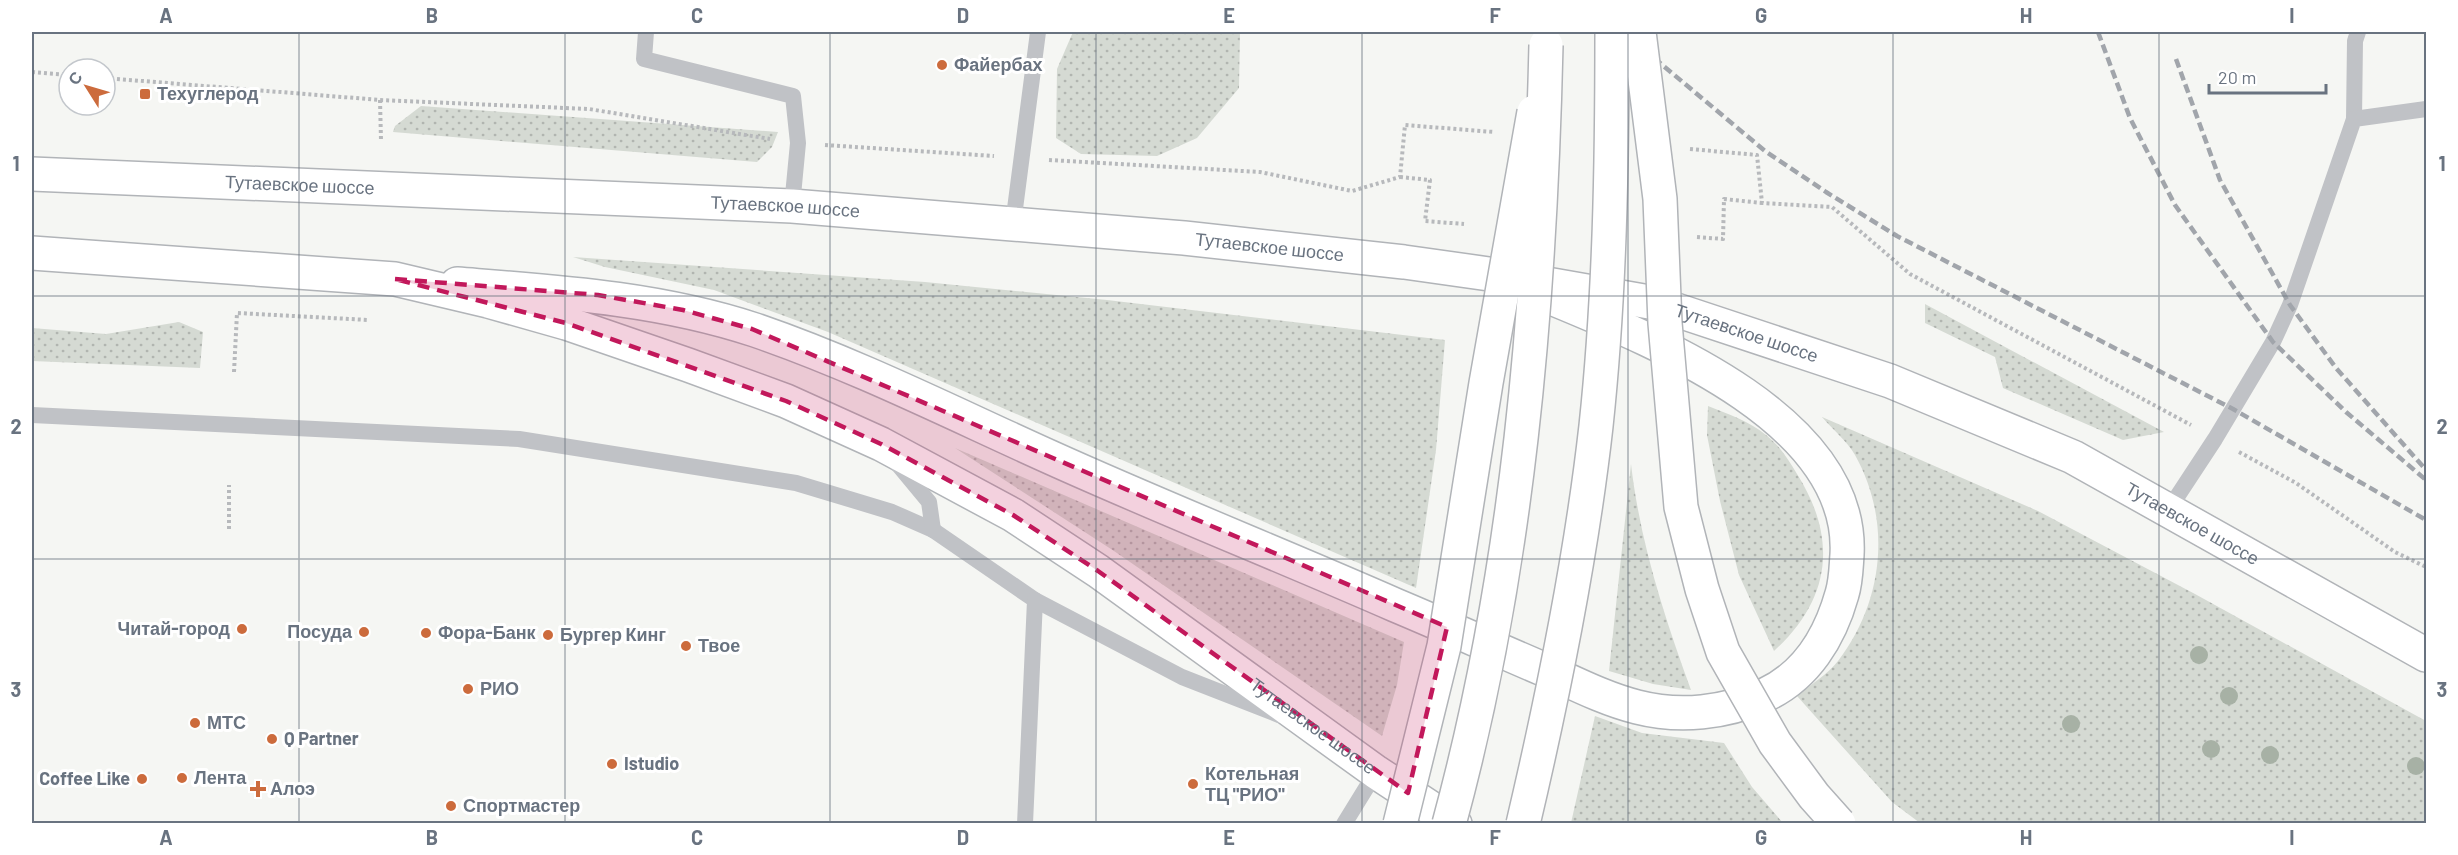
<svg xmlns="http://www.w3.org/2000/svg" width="2458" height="855" viewBox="0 0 2458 855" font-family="Barlow,sans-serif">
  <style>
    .grass { fill: url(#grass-dots) }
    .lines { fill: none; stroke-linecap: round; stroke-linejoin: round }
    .secondary-casing { stroke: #b0b4b8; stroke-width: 36 }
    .primary-casing { stroke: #b1b4b8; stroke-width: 36 }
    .path { stroke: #b7b9bc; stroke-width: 4; stroke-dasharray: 3 3; stroke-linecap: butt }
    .lane { stroke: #c0c2c6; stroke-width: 16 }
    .secondary { stroke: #fff; stroke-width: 33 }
    .primary { stroke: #fff; stroke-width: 33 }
    .rail { stroke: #a1a5ab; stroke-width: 4.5; stroke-dasharray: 9 4.5; stroke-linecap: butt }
    .primary-bridge-casing { stroke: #b1b4b8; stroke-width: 36; stroke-linecap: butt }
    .highway-bridge-casing { stroke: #b1b3b7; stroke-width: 36; stroke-linecap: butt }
    .primary-bridge { stroke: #fff; stroke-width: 33 }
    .highway-bridge { stroke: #fff; stroke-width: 33 }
    .tree { fill: #a7b1a5 }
    .marked { fill: #c2185b; fill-opacity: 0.2; stroke: #c2185b; stroke-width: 4.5; stroke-dasharray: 12 8; stroke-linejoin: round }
    .grid { fill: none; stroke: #697380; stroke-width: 1.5; stroke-opacity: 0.55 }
    .poi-dot { fill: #cc6b3c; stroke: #fff; stroke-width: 2 }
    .labels { text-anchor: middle; stroke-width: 6; stroke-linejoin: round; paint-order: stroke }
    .poi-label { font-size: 18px; font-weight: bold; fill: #697380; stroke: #fff; text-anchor: start }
    .street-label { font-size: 18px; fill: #697380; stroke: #fff }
    .neatline { fill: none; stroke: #697380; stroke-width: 2 }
    .grid-label { font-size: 20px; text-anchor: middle; font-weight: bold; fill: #697380 }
  </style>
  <defs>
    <pattern id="grass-dots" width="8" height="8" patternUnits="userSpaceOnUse" patternTransform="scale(1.5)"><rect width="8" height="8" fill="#d5dad3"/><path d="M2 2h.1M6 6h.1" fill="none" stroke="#b1b5b0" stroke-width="1.8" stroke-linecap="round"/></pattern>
  </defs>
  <rect width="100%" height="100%" fill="#f5f6f3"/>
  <!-- grass -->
  <g class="grass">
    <path d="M1073,32H1240L1239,88L1197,138L1157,156L1081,154L1056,138L1057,69Z"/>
    <path d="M421,106L778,132L772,147L757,162L393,132L395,126Z"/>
    <path d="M573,257L925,282L1107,300L1445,340L1436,450L1416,588L828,332L714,290L605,267Z"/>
    <path d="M1925,304L2164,432L2123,440L2003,388L1995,357L1925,323Z"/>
    <path d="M179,322L203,332L200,368L32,361V328L106,334Z"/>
    <path d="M1708,406C1728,414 1749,421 1766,435C1780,446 1788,459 1797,474C1838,539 1831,599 1774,651L1739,575L1720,501L1707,435Z"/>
    <path d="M1822,417L2038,511L2195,594L2426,721V823H1920L1892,802L1797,696C1810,685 1828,674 1838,661C1884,601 1892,521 1855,455C1847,441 1832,429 1822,417Z"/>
    <path d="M955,448L1404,642L1397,685L1382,736L1114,551Z"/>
    <path d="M1631,464C1640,542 1664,616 1691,690L1653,684L1609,671Z"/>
    <path d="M1595,716L1642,733L1724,743L1752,787L1783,823H1571Z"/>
  </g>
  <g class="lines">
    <defs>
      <path id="secondary" d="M457,284C558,292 658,298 755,330C857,365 954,414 1052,458C1165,509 1281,555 1395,605C1445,626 1494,648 1543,669C1574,683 1605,699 1637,707C1680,718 1725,713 1765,695C1806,676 1830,637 1842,594C1846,581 1846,568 1847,555C1855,412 1632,332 1525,287"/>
      <g id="primary">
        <path id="s1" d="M32,174L792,206L1013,224L1184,238L1404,262L1496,275L1655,303L1890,381L2073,457L2426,655"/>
        <path id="s2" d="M32,253L395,279L488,301L566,323L688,365L786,401L881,444L1013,515L1098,571L1376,772L1455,824"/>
      </g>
    </defs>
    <!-- secondary casing -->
    <use href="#secondary" class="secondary-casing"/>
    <!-- primary casing -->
    <use href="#primary" class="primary-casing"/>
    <!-- path -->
    <g class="path">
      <path d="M32,72L69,75"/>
      <path d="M105,78L380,100L589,109L770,139"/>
      <path d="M380,100L381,140"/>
      <path d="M825,145L994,156"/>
      <path d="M1690,149L1757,155L1762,203L1832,207L1910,274L2191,425"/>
      <path d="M1049,160L1260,172L1352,191L1400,177L1405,125L1494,132"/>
      <path d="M1400,177L1430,180L1425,221L1464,224"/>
      <path d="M1697,237L1723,239L1724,199L1762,203"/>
      <path d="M234,372L237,313L369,320"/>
      <path d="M2239,452L2296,483L2395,552L2426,567"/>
      <path d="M229,529V485"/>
    </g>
    <!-- lane -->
    <g class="lane">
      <path d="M646,32L644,59L793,96L798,143L792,206"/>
      <path d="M2354,119L2355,41L2358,32"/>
      <path d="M1013,224L1038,32"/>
      <path d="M32,415L519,439L796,483L892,512L933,530L1035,600L1025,824"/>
      <path d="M895,461L929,502L933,530"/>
      <path d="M2169,509L2215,439L2273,342L2290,305L2354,119L2426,109"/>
      <path d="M1035,600L1182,677L1279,715"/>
      <path d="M1344,824L1376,772"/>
    </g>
    <!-- secondary -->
    <use href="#secondary" class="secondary"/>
    <!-- primary -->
    <use href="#primary" class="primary"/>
    <!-- rail -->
    <g class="rail">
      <path d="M1623,32L1765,151L1826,192L1897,236L2233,409L2426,520"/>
      <path d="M2098,32L2130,118L2175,205L2273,342L2346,412L2426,480"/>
      <path d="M2176,59L2220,180L2290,305L2336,368L2426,470"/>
    </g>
    <defs>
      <g id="primary-bridge">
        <path d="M1639,32L1660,199L1665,323L1681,507L1702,589L1723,652L1775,743L1814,796L1839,824"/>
        <path d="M1400,824L1444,646L1486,383L1534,112"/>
      </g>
      <g id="highway-bridge">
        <path d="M1449,824C1518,570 1540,307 1546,45"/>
        <path d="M1523,824C1554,692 1581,560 1596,426C1610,295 1612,163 1612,32"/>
      </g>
    </defs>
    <!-- primary-bridge casing -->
    <use href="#primary-bridge" class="primary-bridge-casing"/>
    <!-- highway-bridge casing -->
    <use href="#highway-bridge" class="highway-bridge-casing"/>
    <!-- primary-bridge -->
    <use href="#primary-bridge" class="primary-bridge"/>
    <!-- highway-bridge -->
    <use href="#highway-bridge" class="highway-bridge"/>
  </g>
  <!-- trees -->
  <g class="tree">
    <circle cx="2199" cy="655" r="9"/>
    <circle cx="2229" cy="696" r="9"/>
    <circle cx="2071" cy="724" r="9"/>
    <circle cx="2211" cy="749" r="9"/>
    <circle cx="2270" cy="755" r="9"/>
    <circle cx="2416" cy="766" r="9"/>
  </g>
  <!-- marked area -->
  <path class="marked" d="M395,279L598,295L683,310L752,329L1447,627L1408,793L1098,571L1013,515L881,444L786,401L566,323Z"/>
  <!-- grid -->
  <path class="grid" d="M299,32V824M565,32V824M830,32V824M1096,32V824M1362,32V824M1628,32V824M1893,32V824M2159,32V824M32,296H2426M32,559H2426"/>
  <!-- markers -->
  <g class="poi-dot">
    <circle cx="942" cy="65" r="6"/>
    <rect x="139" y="88" width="12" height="12" rx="3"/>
    <circle cx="242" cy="629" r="6"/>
    <circle cx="364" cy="632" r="6"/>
    <circle cx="426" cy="633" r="6"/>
    <circle cx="548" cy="635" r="6"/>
    <circle cx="686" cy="646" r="6"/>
    <circle cx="468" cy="689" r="6"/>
    <circle cx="195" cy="723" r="6"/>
    <circle cx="272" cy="739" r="6"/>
    <circle cx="612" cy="764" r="6"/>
    <circle cx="182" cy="778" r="6"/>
    <circle cx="142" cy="779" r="6"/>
    <circle cx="1193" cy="784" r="6"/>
    <path d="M255 780h6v6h6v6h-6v6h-6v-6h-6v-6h6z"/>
    <circle cx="451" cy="806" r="6"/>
  </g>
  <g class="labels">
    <!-- poi labels -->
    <g class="poi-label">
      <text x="954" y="71">Файербах</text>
      <text x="157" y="100">Техуглерод</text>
      <text x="230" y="635" text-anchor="end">Читай-город</text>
      <text x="352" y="638" text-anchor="end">Посуда</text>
      <text x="438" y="639">Фора-Банк</text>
      <text x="560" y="641">Бургер Кинг</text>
      <text x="698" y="652">Твое</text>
      <text x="480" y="695">РИО</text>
      <text x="207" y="729">МТС</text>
      <text x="284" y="745">Q Partner</text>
      <text x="624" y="770">Istudio</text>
      <text x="1205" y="780">Котельная<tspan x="1205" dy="21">ТЦ "РИО"</tspan></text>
      <text x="194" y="784">Лента</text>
      <text x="130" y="785" text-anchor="end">Coffee Like</text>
      <text x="270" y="795">Алоэ</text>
      <text x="463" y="812">Спортмастер</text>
    </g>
    <!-- street labels -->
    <g class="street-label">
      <text dy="6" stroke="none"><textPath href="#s1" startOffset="268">Тутаевское шоссе</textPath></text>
      <text dy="6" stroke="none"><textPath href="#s1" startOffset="754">Тутаевское шоссе</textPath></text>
      <text dy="6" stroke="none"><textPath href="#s1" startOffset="1240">Тутаевское шоссе</textPath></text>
      <text dy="6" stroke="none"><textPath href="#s1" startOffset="1726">Тутаевское шоссе</textPath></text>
      <text dy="6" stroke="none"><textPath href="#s1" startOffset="2212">Тутаевское шоссе</textPath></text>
      <text dy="6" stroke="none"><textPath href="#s2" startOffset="1395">Тутаевское шоссе</textPath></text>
    </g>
  </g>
  <!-- border -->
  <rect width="2458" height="855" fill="none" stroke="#ffffff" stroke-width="66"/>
  <!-- north arrow -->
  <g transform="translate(87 87) rotate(307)"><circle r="28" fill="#ffffff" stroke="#c3c7cc" stroke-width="1.5"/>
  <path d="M0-4.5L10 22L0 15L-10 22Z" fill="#cc6b3c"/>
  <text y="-9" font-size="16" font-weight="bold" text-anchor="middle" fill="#697380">С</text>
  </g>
  <!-- scale -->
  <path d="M2209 84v9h117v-9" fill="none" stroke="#697380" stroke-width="3"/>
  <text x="2218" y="84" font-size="18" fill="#697380" stroke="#ffffff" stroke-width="4.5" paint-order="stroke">20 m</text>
  <rect x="33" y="33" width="2392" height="789" class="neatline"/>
  <g class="grid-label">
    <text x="166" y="23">A</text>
    <text x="432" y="23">B</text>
    <text x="697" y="23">C</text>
    <text x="963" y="23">D</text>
    <text x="1229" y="23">E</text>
    <text x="1495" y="23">F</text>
    <text x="1761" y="23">G</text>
    <text x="2026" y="23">H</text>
    <text x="2292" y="23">I</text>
    <text x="16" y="171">1</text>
    <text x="2442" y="171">1</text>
    <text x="16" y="434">2</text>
    <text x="2442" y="434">2</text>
    <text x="16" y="697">3</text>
    <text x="2442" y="697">3</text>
    <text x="166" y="845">A</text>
    <text x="432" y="845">B</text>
    <text x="697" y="845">C</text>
    <text x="963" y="845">D</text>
    <text x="1229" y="845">E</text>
    <text x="1495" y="845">F</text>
    <text x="1761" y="845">G</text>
    <text x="2026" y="845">H</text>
    <text x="2292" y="845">I</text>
  </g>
</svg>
